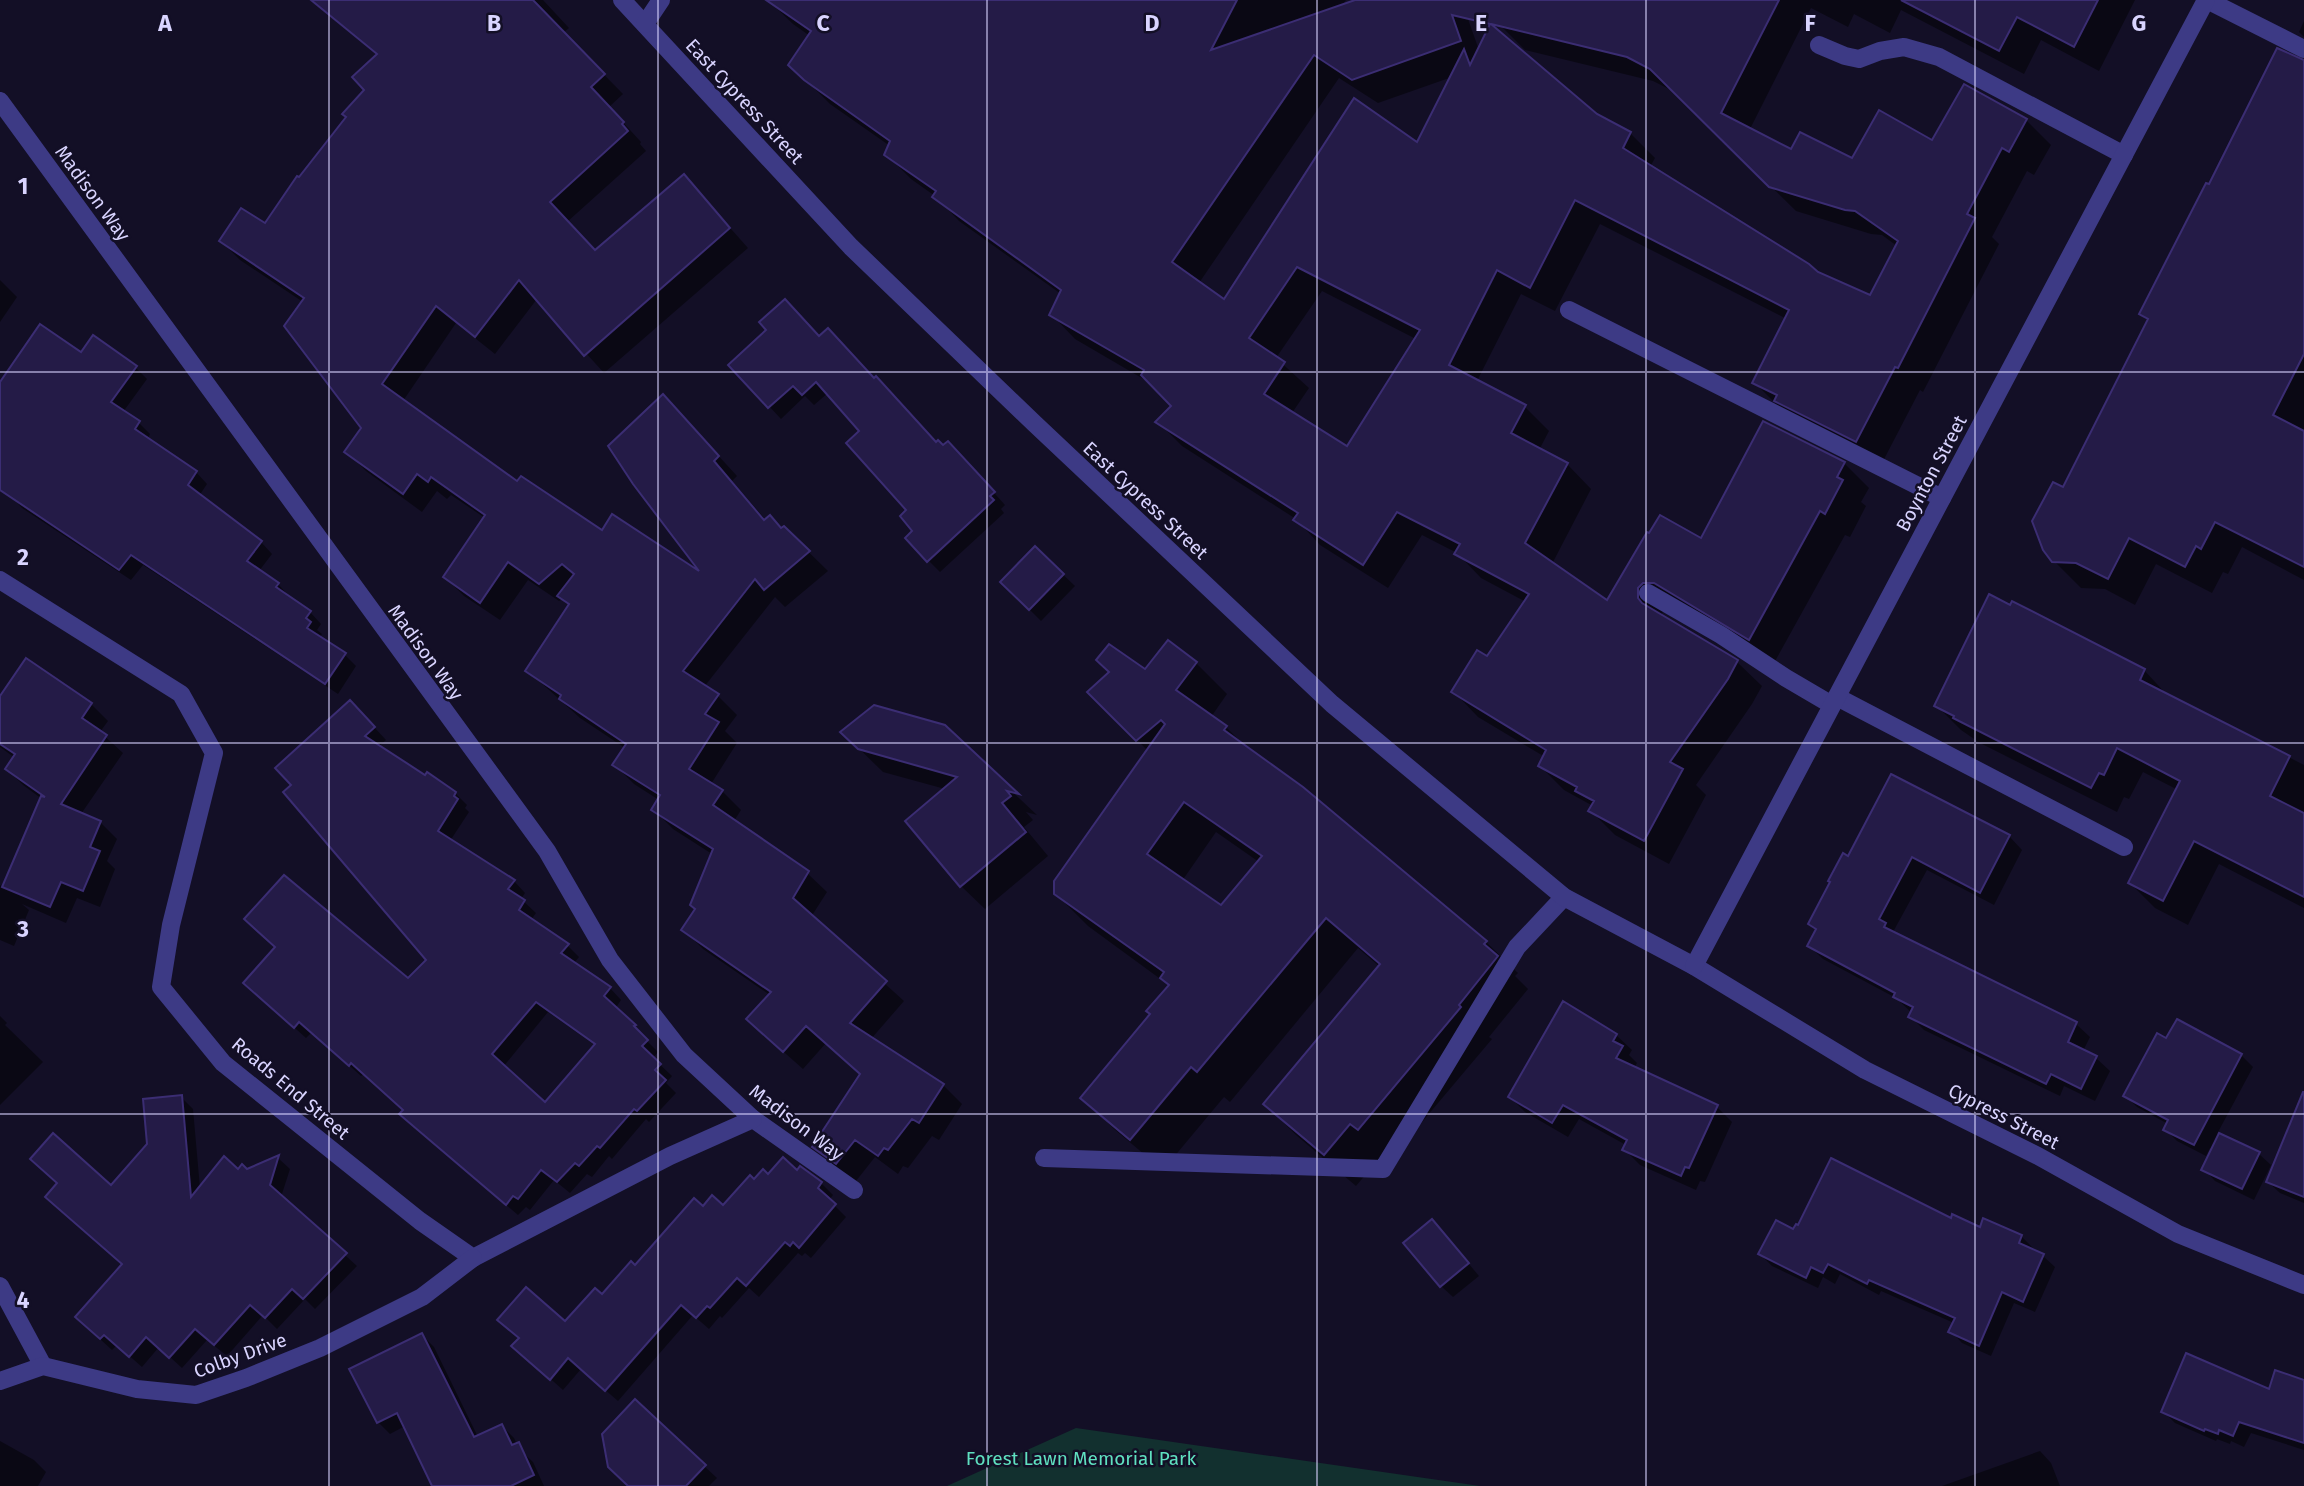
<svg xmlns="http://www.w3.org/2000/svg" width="2304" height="1486" viewBox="0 0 2304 1486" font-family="'Fira Sans',sans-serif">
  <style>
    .green { fill: #12302f }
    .shadow { fill: #0007; fill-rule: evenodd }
    .building { fill: #241b47; stroke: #3b2d73; stroke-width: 2; fill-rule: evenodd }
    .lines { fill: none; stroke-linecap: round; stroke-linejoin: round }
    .lane { stroke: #3d3a85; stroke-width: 18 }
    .street { stroke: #3d3a85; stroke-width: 18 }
    .grid { fill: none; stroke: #d9d4ff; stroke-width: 2; stroke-opacity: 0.55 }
    .labels { text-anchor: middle; stroke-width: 5; stroke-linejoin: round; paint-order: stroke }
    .street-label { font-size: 19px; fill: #d9d4ff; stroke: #130f26 }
    .park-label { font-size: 19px; fill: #5fe0c0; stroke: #130f26 }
    .grid-label { font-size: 23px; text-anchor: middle; font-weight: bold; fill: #d9d4ff; stroke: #130f26; stroke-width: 5; stroke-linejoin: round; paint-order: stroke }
  </style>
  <rect width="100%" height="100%" fill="#130f26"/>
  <!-- green -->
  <path class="green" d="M1076,1428L1480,1486H947Z"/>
  <!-- shadow -->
  <g class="shadow">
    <path d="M310,0H543L569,28L563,33L623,94L609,107L641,142L640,144L646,151L567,222L595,252L684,176L748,248L604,373L537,299L495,354L456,323L403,401L518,483L602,532L705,577L682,416L737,476L732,481L766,520L781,530L784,528L828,571L785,607L775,597L704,687L718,696L737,715L725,731L737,743L711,784L722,791L741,810L734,821L807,873L827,892L811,917L904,1001L871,1039L943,1085L962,1104L939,1140L932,1136L908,1168L903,1166L898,1174L875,1157L856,1181L834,1166L815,1147L862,1075L826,1043L803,1069L768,1038L770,995L703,949L684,930L697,909L712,854L673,829L654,810L659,800L634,784L615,765L625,748L580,718L527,670L570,606L563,599L559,601L528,580L500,620L464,596L445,577L485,518L451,495L447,499L437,491L422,512L366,471L347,452L364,428L303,302L240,260L221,241L266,225L367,90L378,56Z"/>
    <path d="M768,0H1346L1342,6L1360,0H1456L1464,8L1479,50L1630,133L1655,158L1650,167L1817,273L1871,298L1897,246L1882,235L1871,234L1796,211L1677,93L1653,81L1525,50L1501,26L1514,0H2135L2099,71L2041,40L2024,74L1901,10L1890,33L1854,14L1848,27L1811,8L1750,129L1792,152L1853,160L1933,142L1964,86L2026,120L2051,145L2034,175L2027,171L1992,237L1999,244L1923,392L1920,390L1881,465L1779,407L1754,382L1787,319L1600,224L1555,311L1521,294L1477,381L1525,407L1549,431L1539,450L1567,464L1591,489L1552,564L1608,602L1701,541L1844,463L1869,488L1861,502L1866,506L1850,537L1845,535L1774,663L1668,607L1662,613V616L1737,662L1762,686L1752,704L1696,785L1706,795L1669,864L1615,835L1590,810L1593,806L1564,790L1540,766L1545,757L1478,717L1454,692L1487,659L1526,602L1481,578L1457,553L1422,535L1388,588L1320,545L1296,519L1182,446L1158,422L1174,406L1152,384L1075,339L1051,314L1061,294L959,221L935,196L911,179L886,154L890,146L830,104L791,65L810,36L793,24ZM1452,77L1417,145L1225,301L1199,283L1339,78L1378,103ZM1322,291L1416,339L1347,448L1292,413L1309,388L1276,358Z"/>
    <path d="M2304,21V37L2299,32Z"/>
    <path d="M2304,62V580L2242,547L2228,574L2223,572L2212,593L2156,564L2135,605L2105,589L2081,588L2054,561L2064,489L2149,322L2141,314L2209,186Z"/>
    <path d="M0,280L17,297L0,322Z"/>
    <path d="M820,338L874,379L937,444L960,455L1005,505L1001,509L1004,513L940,572L928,560L909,511L862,432L828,393L814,405L805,396L781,419L731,365Z"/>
    <path d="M81,355L136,368L147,379L123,412L139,423L150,434L147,440L196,472L207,484L199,496L261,542L272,554L259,571L278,584L289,596L288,598L310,612L321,624L317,630L322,634L319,638L345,655L356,666L338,694L143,565L131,580L22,508L0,484V385Z"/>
    <path d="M1035,548L1075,586L1041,621L1002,582Z"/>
    <path d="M27,660L91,704L108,721L100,732L123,753L81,814L100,822L117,839L107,861L115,869L100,907L77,898L66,923L22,904L29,910L14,946L0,940V885L4,888L42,799L23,785L7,769L15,758L0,747V699Z"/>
    <path d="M1196,663L1227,694L1211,717L1226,727L1250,751L1302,788L1486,942L1518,973L1515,976L1528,989L1489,1037L1492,1039L1390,1160L1383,1154L1356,1186L1296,1135L1265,1104L1380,967L1358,948L1230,1102L1224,1097L1163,1170L1114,1129L1083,1098L1152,1015L1170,986L1088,926L1056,894L1148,751L1090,692L1146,671ZM1216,832L1259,862L1221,908L1182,881Z"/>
    <path d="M2144,670L2168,696L2304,765V908L2219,864L2188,925L2155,908L2130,883L2178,790L2143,772L2129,799L2124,797L2117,812L1980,743L1961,730L1936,705Z"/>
    <path d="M362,714L386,740L378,747L455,793L467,805L465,808L469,812L450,841L514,881L525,893L521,899L536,913L531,920L568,946L579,957L574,963L610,988L621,1000L615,1009L646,1037L644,1038L658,1052L653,1058L672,1076L666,1083L676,1093L649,1122L646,1119L612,1159L609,1156L592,1177L587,1174L570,1193L554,1180L530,1210L526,1207L518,1215L413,1126L401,1114L404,1110L364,1074L361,1076L312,1032L306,1038L257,994L408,981L429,960L285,792ZM548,1012L596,1046L545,1104L503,1067Z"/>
    <path d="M944,727L1037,815L1026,812L1033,820L1024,827L1048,856L985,909L961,886L907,821L945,789L883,772L842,732Z"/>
    <path d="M2009,836L2022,850L1994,905L1927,870L1893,932L2076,1024L2090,1037L2083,1051L2096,1058L2110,1071L2095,1101L2064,1086L2060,1096L1924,1030L1911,1017L1912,1013L1896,998L1823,959L1809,946L1817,931L1810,923L1849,858Z"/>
    <path d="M0,1016L7,1023L5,1025L43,1062L0,1105Z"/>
    <path d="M1616,1035L1632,1050L1629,1055L1637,1063L1634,1068L1717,1107L1732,1122L1705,1182L1700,1181L1696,1190L1640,1165L1624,1149L1626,1145L1579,1119L1568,1137L1525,1112L1510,1097Z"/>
    <path d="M2167,1041L2241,1055L2253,1067L2217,1134L2259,1154L2271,1165L2254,1200L2215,1181L2204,1169L2213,1150L2210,1148L2206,1156L2177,1141L2165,1129L2168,1124L2137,1107L2126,1096Z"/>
    <path d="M181,1097L193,1109L200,1188L238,1171H247L278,1158L290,1169L281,1197L357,1266L315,1309L305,1299L277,1329L263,1315L227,1356L207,1340L182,1368L159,1347L142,1367L117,1345L112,1350L89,1329L123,1265L111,1188L149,1145Z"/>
    <path d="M2304,1134V1203L2280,1193L2268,1182Z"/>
    <path d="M800,1168L821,1183L833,1195L829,1200L846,1217L811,1258L805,1253L802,1256L798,1253L759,1297L749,1288L722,1318L720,1316L709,1329L693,1315L618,1401L581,1369L563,1390L526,1357L520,1339L511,1331L565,1324L602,1296L703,1208H723L754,1181L768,1176L798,1172Z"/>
    <path d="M1951,1220L1981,1229L2021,1236L2033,1248L2032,1251L2043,1256L2055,1267L2035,1312L2014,1303L1991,1356L1962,1343L1951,1331L1954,1323L1881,1291L1879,1295L1840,1274L1835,1284L1823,1277L1818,1288L1772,1266L1760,1254L1794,1231Z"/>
    <path d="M1443,1233L1479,1276L1453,1297L1441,1286Z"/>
    <path d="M422,1335L434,1347L478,1437L502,1426L514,1438L519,1449L533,1462L544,1486H434L405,1426L390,1434L378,1422Z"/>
    <path d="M2304,1381V1450L2251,1433L2244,1447L2231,1441L2230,1444L2217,1439L2216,1441L2175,1423L2163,1411L2271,1391Z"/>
    <path d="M635,1402L717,1478L709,1486H630Z"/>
    <path d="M0,1441L34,1460L46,1472L38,1486H0Z"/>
    <path d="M2040,1451L2051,1463L2060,1486H1942Z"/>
  </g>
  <!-- building -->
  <g class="building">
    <path d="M311,0H533L605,74L591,87L624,122L622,124L628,131L550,202L595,250L684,174L730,228L584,356L519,280L475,337L436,306L382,384L517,481L521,476L602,530L612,514L699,571L633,484L608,446L663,394L719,456L714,461L764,520L770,515L781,528L784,526L810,551L764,590L755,579L683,671L719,694L705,714L719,722L689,769L723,790L713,805L809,871L793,898L887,981L850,1023L944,1084L919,1123L912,1119L888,1150L884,1148L878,1156L855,1140L836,1164L812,1147L860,1074L806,1026L783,1052L746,1019L771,992L681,930L695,909L690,905L713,849L651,810L660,795L612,765L626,744L559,699L561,695L525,671L569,604L557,596L574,574L562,564L539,584L508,562L480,603L443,577L485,515L431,477L428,482L417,474L403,494L344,452L361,428L284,326L304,298L219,241L241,208L265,223L297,176L299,177L346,117L342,114L364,90L352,77L377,54Z"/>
    <path d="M766,0H1237L1211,50L1355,0H1779L1721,113L1791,149L1800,132L1852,158L1879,110L1932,140L1964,84L2027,119L2009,152L2002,148L1967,214L1975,218L1898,368L1895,367L1856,442L1774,401L1777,395L1752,383L1789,310L1575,200L1530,288L1497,270L1449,365L1526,405L1511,433L1568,463L1525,543L1607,600L1647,532L1649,533L1660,515L1701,538L1763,421L1845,462L1837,477L1843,480L1825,514L1820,511L1749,640L1654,583H1643L1638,588V598L1642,603L1738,660L1728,679L1670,762L1683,769L1644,841L1588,811L1594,801L1575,791L1577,787L1538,766L1546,750L1451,692L1477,650L1487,656L1529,594L1454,554L1460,544L1397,512L1363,565L1293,520L1298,513L1155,422L1171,406L1141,375L1144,370L1049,315L1061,290L932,197L936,191L884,155L890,141L804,80L788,65L811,31ZM1452,15L1490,24L1470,65L1464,49L1417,142L1354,98L1224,299L1172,262L1314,55L1352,80L1461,41ZM1491,24L1627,57L1650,69L1769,187L1845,210L1855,211L1898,241L1870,295L1818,272L1809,264L1623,148L1631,132L1597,114ZM1297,267L1420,330L1347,446L1264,394L1285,362L1249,338Z"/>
    <path d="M1901,0H2098L2074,47L2017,17L1999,51Z"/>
    <path d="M2277,48L2304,60V354L2273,415L2304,431V567L2215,522L2201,549L2196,546L2185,567L2129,538L2108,579L2076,563L2052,562L2043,550L2032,521L2053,482L2063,487L2148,319L2139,314L2206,183L2209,184Z"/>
    <path d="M785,299L819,336L828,328L874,378L876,376L936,442L938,440L943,445L948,441L995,492L990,496L994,500L927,562L905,538L912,531L900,516L906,510L846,443L859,431L816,382L802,395L793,386L768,408L728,365L766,330L759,322Z"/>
    <path d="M40,324L81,352L93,335L137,366L111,402L140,421L135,429L197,471L188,485L262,541L247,561L279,583L276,587L311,611L306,618L311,622L307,628L346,653L325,684L131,555L119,570L0,490V382Z"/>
    <path d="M1035,546L1064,574L1029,610L1000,582Z"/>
    <path d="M1989,594L2010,605L2012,601L2145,669L2140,680L2290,756L2270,796L2304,813V897L2194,841L2163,901L2128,883L2180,781L2117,748L2104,775L2099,773L2091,788L1953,718L1954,716L1934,706Z"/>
    <path d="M1168,640L1197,662L1176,690L1227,726L1224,730L1303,787L1487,941L1484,944L1498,956L1459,1005L1461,1007L1358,1130L1350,1124L1324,1155L1263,1104L1380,964L1326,918L1197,1072L1191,1067L1130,1140L1080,1098L1150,1014L1146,1011L1169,985L1160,978L1164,972L1054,894V881L1165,724L1161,720L1136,741L1087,692L1109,672L1096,660L1109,644L1145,669ZM1184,802L1262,856L1221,905L1147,854Z"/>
    <path d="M26,658L92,703L82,718L107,735L61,804L101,821L90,847L100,851L83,891L61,882L50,907L2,887L41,796L45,797L5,769L15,754L0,744V696Z"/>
    <path d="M350,700L375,727L365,736L425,775L427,772L456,792L454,796L458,799L438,831L515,880L508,889L525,900L519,910L569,944L561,953L611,987L604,996L636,1025L634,1026L648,1040L642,1046L661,1064L655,1070L666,1080L637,1111L634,1109L600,1148L597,1146L579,1166L575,1163L557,1182L541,1170L518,1199L513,1196L506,1205L399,1114L403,1110L351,1063L349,1066L299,1022L294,1028L243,983L275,947L244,919L284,875L408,978L426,960L283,792L291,785L275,768ZM536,1002L595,1044L545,1102L492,1054Z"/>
    <path d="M874,705L945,725L1019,794L1007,791L1011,796L1002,803L1026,832L960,887L905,821L957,777L858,749L840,732Z"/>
    <path d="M1891,774L2010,835L1980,893L1912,857L1879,919L1886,923L1884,927L2077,1022L2068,1042L2097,1056L2081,1089L2051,1074L2046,1084L1908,1017L1913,1007L1893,997L1895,993L1807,946L1816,929L1808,924L1830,882L1828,881L1843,853L1848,856Z"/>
    <path d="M1563,1001L1617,1034L1613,1041L1623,1046L1616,1058L1718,1105L1689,1168L1685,1167L1681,1176L1622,1150L1627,1140L1563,1105L1552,1123L1508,1097Z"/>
    <path d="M2177,1019L2242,1054L2194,1145L2163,1130L2168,1120L2123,1096L2157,1033L2166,1038Z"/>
    <path d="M2303,1092H2304V1197L2266,1182Z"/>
    <path d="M182,1095L191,1197L224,1156L238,1169L242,1164L247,1169L279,1155L270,1185L347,1253L303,1299L292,1289L265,1318L250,1305L214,1345L195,1329L169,1358L146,1337L129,1357L104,1335L100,1339L75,1317L122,1264L45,1197L57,1183L30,1159L53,1133L111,1185L147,1144L143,1099Z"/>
    <path d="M2219,1133L2260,1152L2242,1189L2201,1170Z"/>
    <path d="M783,1157L797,1170L800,1166L822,1182L818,1188L836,1204L799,1248L793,1242L790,1246L785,1242L746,1286L737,1278L710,1308L707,1306L696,1318L681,1305L605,1391L568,1358L550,1380L511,1346L519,1338L497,1320L526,1287L565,1321L595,1288L602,1294L631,1261L635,1265L694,1198L703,1206L712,1195L723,1205L750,1175L754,1179L763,1169L768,1174Z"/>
    <path d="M1831,1158L1951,1218L1952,1214L1980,1227L1983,1218L2022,1235L2019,1243L2044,1254L2023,1302L2002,1292L1979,1346L1948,1332L1955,1318L1869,1280L1867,1284L1828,1264L1823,1273L1811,1267L1806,1278L1758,1254L1776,1220L1793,1229L1796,1224L1798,1225Z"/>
    <path d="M1432,1219L1469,1263L1440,1287L1403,1243Z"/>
    <path d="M422,1333L474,1437L502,1424L512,1445L519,1442L534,1475L511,1486H432L397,1413L377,1423L349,1369Z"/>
    <path d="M2186,1353L2269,1389L2275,1370L2304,1380V1443L2239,1422L2233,1436L2219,1430L2218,1434L2205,1429L2204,1431L2161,1412Z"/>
    <path d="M635,1399L706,1465L686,1486H628L608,1467L602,1434Z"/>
  </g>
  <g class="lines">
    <!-- lane -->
    <g class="lane">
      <path d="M2207,0L2304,49"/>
      <path d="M1819,45L1845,56L1859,59L1880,51L1904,47L1939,57L2124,155"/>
      <path d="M1569,310L1942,498"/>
      <path d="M1648,593L1721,635L1786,678L1832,705"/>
      <path d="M1837,697L2124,847"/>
      <path d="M1044,1158L1383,1169L1517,947L1564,897"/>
    </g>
    <!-- street -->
    <g class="street">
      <path d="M622,0L851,247L1035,424L1332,704L1564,897L1694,966L1865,1070L2038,1156L2178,1234L2304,1285"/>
      <path d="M645,24L661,0"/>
      <path d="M0,101L547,851L610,960L684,1055L753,1119L854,1190"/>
      <path d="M0,580L181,694L214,753L171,925L161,987L223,1063L420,1221L473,1258L670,1156L753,1119"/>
      <path d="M1694,966L2206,0"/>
      <path d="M0,1286L43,1366"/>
      <path d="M0,1381L43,1366L137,1389L196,1395L246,1378L320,1348L422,1297L473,1258"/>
    </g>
  </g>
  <!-- grid -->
  <path class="grid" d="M329,0V1486M658,0V1486M987,0V1486M1317,0V1486M1646,0V1486M1975,0V1486M0,372H2304M0,743H2304M0,1114H2304"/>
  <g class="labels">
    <!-- street labels -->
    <g class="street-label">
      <text transform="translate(745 101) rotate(47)" y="7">East Cypress Street</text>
      <text transform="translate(93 193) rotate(54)" y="7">Madison Way</text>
      <text transform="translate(1931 473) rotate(-62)" y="7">Boynton Street</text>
      <text transform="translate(1146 500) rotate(43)" y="7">East Cypress Street</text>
      <text transform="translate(426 652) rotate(54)" y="7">Madison Way</text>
      <text transform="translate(291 1088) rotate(40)" y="7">Roads End Street</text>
      <text transform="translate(2004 1116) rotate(27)" y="7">Cypress Street</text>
      <text transform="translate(797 1122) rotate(37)" y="7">Madison Way</text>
      <text transform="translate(240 1355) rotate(-20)" y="7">Colby Drive</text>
    </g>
    <!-- park labels -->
    <g class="park-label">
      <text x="1081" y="1465">Forest Lawn Memorial Park</text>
    </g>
  </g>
  <g class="grid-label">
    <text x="165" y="31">A</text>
    <text x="494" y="31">B</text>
    <text x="823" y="31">C</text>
    <text x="1152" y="31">D</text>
    <text x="1481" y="31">E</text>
    <text x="1810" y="31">F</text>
    <text x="2139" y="31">G</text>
    <text x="23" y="194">1</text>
    <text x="23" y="565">2</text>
    <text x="23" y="937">3</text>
    <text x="23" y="1308">4</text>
  </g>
</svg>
